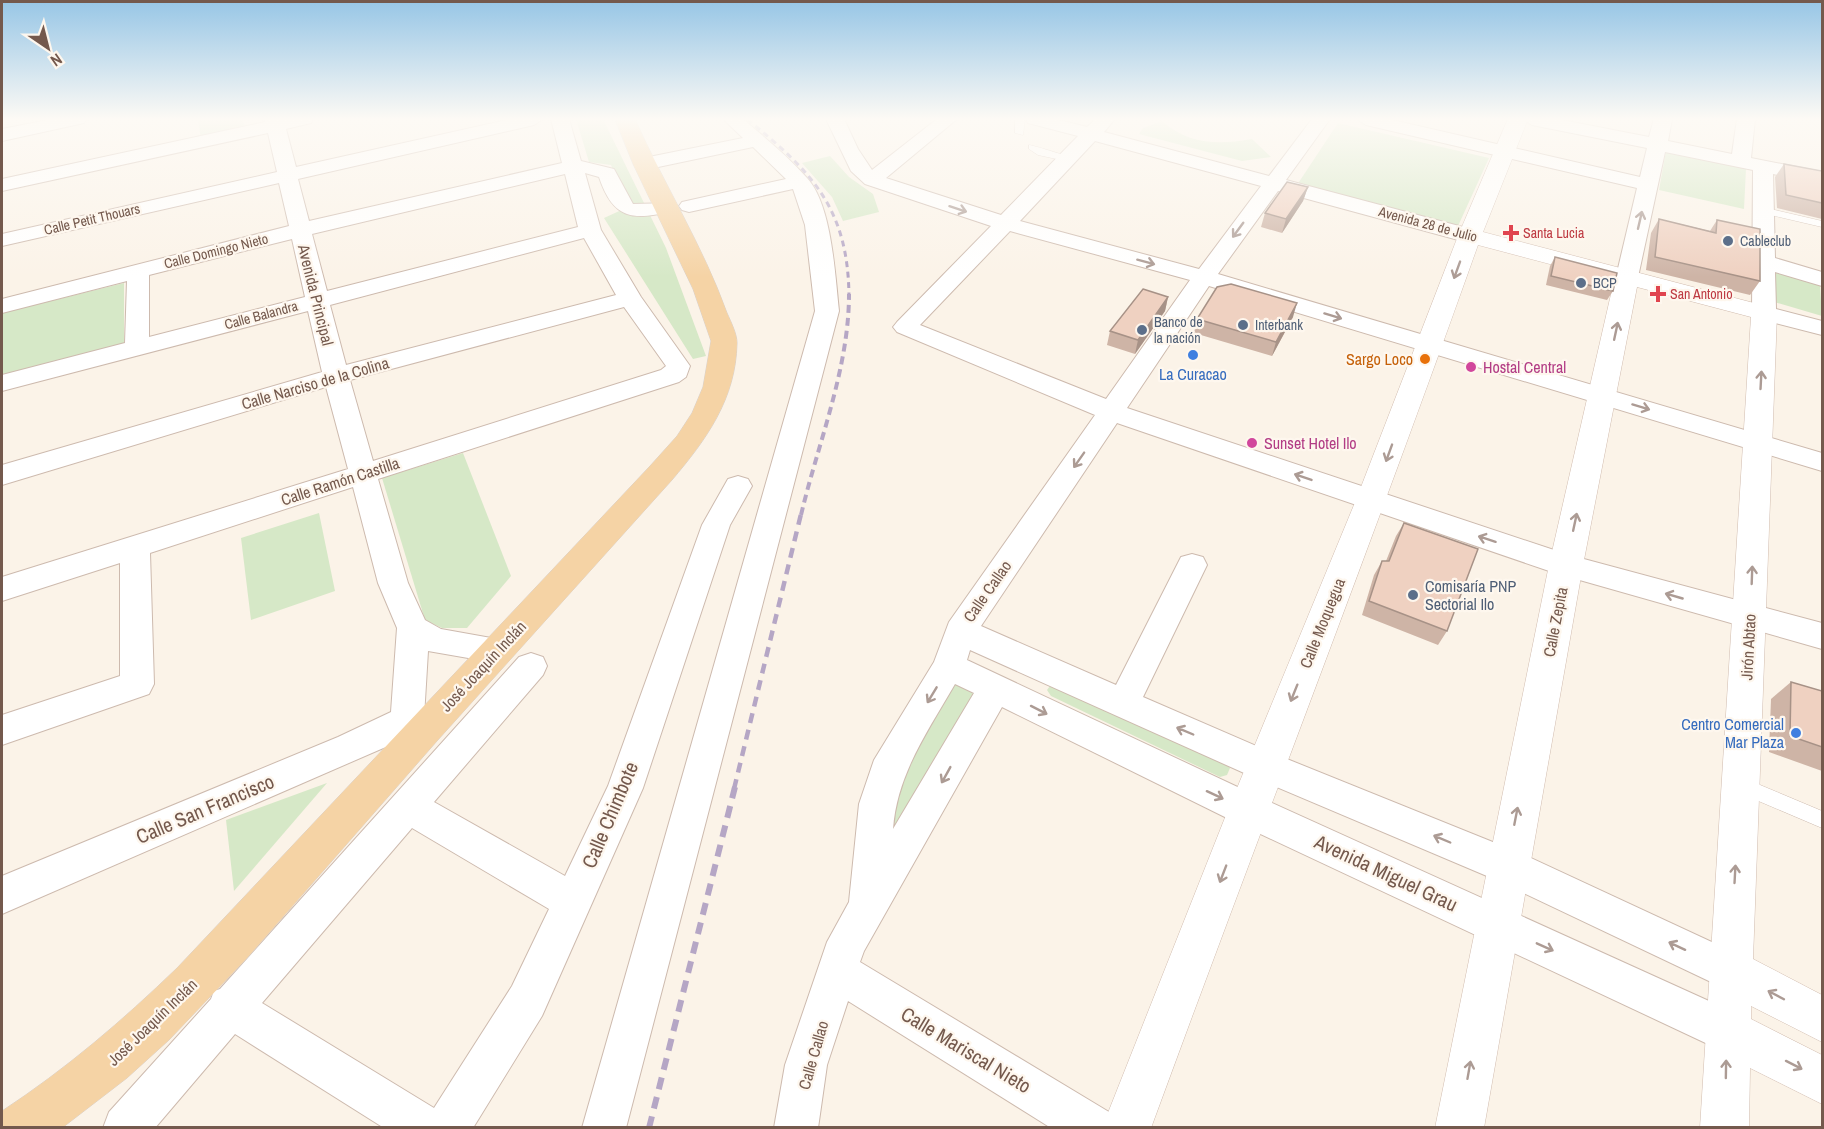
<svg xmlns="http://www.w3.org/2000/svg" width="1824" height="1129" viewBox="0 0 1824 1129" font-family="'Archivo Narrow',sans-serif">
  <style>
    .green { fill: #d6e8c7 }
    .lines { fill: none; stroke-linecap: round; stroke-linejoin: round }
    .lane-casing { stroke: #cdbaae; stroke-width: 1 }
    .street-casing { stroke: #cdbaae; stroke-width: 2 }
    .secondary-casing { stroke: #d1bcaf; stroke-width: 1 }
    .primary-casing { stroke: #d8d1cd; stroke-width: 1 }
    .lane { fill: #fff; fill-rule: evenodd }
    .street { fill: #fff; fill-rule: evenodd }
    .secondary { fill: #fff; fill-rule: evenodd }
    .primary { fill: #f5d3a5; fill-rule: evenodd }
    .rail-far3 { stroke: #b5a6c5; stroke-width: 3; stroke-dasharray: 6 4.5; stroke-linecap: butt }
    .rail-far2 { stroke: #b5a6c5; stroke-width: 4; stroke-dasharray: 8 5; stroke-linecap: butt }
    .rail-far1 { stroke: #b5a6c5; stroke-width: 4.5; stroke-dasharray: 10 7; stroke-linecap: butt }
    .rail { stroke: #b5a6c5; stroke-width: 6; stroke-dasharray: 12 8; stroke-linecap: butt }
    .wall { fill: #ceb4a6 }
    .shaded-wall { fill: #a79287 }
    .building { fill: #efd1c1; stroke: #a79287; stroke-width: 1.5 }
    .oneway { stroke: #ac9b94 }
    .health-dot { fill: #e0444e; stroke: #fef7ee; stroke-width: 2 }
    .service-dot { fill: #5c6f8a; stroke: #fef7ee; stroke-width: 2 }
    .shop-dot { fill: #3f7fe0; stroke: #fef7ee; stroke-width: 2 }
    .food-dot { fill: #e8710a; stroke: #fef7ee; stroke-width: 2 }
    .hotel-dot { fill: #d1479c; stroke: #fef7ee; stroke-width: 2 }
    .labels { text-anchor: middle; stroke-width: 4.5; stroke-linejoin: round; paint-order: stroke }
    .far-street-label { font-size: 14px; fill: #74594d; stroke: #fef7ee }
    .far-health-label { font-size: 14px; fill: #be3a42; stroke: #fef7ee; text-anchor: start }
    .far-service-label { font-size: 14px; fill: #4e5e75; stroke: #fef7ee; text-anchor: start }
    .street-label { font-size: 16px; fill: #74594d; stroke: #fef7ee }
    .food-label { font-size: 16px; fill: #c56008; stroke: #fef7ee; text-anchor: end }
    .hotel-label { font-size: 16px; fill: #b23c85; stroke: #fef7ee; text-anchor: start }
    .shop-label { font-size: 16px; fill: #366cbe; stroke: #fef7ee }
    .service-label { font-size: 16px; fill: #4e5e75; stroke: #fef7ee; text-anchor: start }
    .near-street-label { font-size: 20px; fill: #74594d; stroke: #fef7ee }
  </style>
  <rect width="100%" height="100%" fill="#fbf3e8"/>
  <!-- green -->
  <g class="green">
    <path d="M198,119H243L245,130L201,140Z"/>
    <path d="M576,119H603L666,248L706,356L693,359L604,218L628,207L611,165L589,162Z"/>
    <path d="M1162,121C1189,145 1219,145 1252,139L1271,157L1242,161L1139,134L1143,128Z"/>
    <path d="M1338,123L1489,158L1458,226L1297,185Z"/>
    <path d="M1666,151L1746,169L1744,209L1659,190Z"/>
    <path d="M830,156L849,177L873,194L879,212L843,221L832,197L802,163Z"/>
    <path d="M1773,272L1820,285L1822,316L1771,301Z"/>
    <path d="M124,283V346L2,378V313Z"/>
    <path d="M463,453L511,576L467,628H442L425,620L382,478Z"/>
    <path d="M319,513L335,591L251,620L241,538Z"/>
    <path d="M953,683L981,692L891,837L892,808L911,756Z"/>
    <path d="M1050,686L1226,763L1230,768L1227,775L1220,777L1051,696L1047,690Z"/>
    <path d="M327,783L234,891L226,820Z"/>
  </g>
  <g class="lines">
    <defs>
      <g id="lane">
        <path d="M1015,119H1025L1023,135L1015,133Z"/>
        <path d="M1029,145C1032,145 1068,156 1071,158L1066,161L1038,155L1029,149Z"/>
        <path d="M1762,207L1822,221V227L1758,212V208Z"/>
        <path d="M1741,777L1822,811V828L1735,791L1732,785L1735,779Z"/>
      </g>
      <g id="street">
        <path d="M53,119H86L84,123L2,141V129Z"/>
        <path d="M265,119H313L311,123L286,129L296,167L511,119H543L534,125L298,179L309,221L562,163L551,119H569L581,161L614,169L633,204L672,203L675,207L672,211C632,221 613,219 599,177L585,173L601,230L641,297L690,366L686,377L679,382L378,479L408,583L425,620L441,629L508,641L513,650L508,659L497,663L428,651L422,750L417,761L405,765L393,761L388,746L2,914V876L338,737L391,712L397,628L378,583L353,487L150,553L154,684L149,694L2,745V715L120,676V563L2,601V577L348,469L326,387L2,485V465L322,372L308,311L2,391V375L125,343L127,281L2,313V299L289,226L279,183L2,246V234L277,172L268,133L2,191V179L265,122ZM565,174L578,227L327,291L312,234ZM584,238L616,295L346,365L330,305ZM292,239L305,297L149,337V275ZM624,307L666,366L661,370L373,461L350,380Z"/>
        <path d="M723,119H743C765,138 788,156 807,178C832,205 835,275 839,311L626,1128H582L815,311L805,225L793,189L689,212L682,210L679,206L682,202L786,179L753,147L644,170L634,164L644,158L743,138Z"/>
        <path d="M826,119H844L858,149L872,170L937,119H957L886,178L1001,215L1078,136L1028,123L1026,119H1055L1087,127L1096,119H1115L1104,132L1269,176L1312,119H1330L1286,180L1478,231L1481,236L1478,241H1462L1278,191L1218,274L1822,453V471L1209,286L1127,408L1569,555L1822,623V649L1555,573L1117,423L981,626L1116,685L1181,557L1192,554L1203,557L1207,565L1143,697L1277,755L1520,853L1744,957L1750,971L1744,985L1730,991L1494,879L1253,777L970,650L967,660L1261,798L1742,1016L1748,1031L1742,1046L1727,1052L1712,1046L1235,822L1002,707L864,951L860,962L1109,1112L1115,1128H1051L848,1001L827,1065L818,1128H774L785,1065L827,942L849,902L859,804L874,760L934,662L949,622L1095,415L897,332L893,327L897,322L991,226L865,184L851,171ZM1095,141L1261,186L1199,269L1020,221ZM1010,231L1190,280L1106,399L920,325ZM955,684L974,693L893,829C897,774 928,731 955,684Z"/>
        <path d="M1357,119H1388L1640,177L1647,148L1532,125L1523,119H1557L1649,137L1654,119H1672L1668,141L1732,154L1737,119H1755L1751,158L1822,172V184L1773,174L1775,258L1822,272V286L1775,272L1776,309L1822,321V335L1756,318L1752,313L1753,170L1665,152L1638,277L1635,282H1619L1616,277L1637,188L1366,125Z"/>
        <path d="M738,476L748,479L752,486L730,525L643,788L542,1016L473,1128H384L235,1034L155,1128H103L109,1112L211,999L214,991L220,989L519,657L531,653L543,657L547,666L543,675L434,802L565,876L608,786L702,525L728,479ZM412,828L549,909L512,986L434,1108L262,1003Z"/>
      </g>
      <path id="secondary" d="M1508,119H1528L1483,232L1773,308L1777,313L1753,959L1822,995V1042L1751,1006V1019L1822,1055V1104L1750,1068L1749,1128H1700L1751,317L1637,287L1583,565L1484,1128H1435L1549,565L1614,281L1478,245C1373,541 1259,833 1151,1128H1102L1228,810L1356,500L1458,236Z"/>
      <path id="primary" d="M615,119H635C664,184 703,246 727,313C731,322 737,334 737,343C736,399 706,440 672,480L437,741L247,958L169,1040L127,1078L62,1128H2V1111C66,1069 122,1021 177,968L650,466L677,436L692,413L703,387L711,341L693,289L633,164Z"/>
    </defs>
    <!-- lane casing -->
    <use href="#lane" class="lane-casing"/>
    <!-- street casing -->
    <use href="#street" class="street-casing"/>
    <!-- secondary casing -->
    <use href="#secondary" class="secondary-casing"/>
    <!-- primary casing -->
    <use href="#primary" class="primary-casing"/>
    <!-- lane -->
    <use href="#lane" class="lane"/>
    <!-- street -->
    <use href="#street" class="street"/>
    <!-- secondary -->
    <use href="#secondary" class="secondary"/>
    <!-- primary -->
    <use href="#primary" class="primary"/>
    <!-- rail-far3 -->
    <path class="rail-far3" d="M747,119C812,172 848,208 849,296"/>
    <!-- rail-far2 -->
    <path class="rail-far2" d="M801,515C818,443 849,369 849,294"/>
    <!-- rail-far1 -->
    <path class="rail-far1" d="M734,789L801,514"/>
    <!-- rail -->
    <path class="rail" d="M649,1128L735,787"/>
  </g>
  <!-- wall -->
  <g class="wall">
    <path d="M1784,164L1822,171V219L1777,208L1775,177Z"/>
    <path d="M1308,187L1303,201L1282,233L1261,227L1265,213Z"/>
    <path d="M1659,219L1710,231L1717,220L1760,281L1750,295L1646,270L1651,233Z"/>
    <path d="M1555,257L1613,291L1607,300L1546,285L1550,266Z"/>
    <path d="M1168,297L1165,311L1135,354L1107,345L1110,331Z"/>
    <path d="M1293,317L1272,356L1194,333L1197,319Z"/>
    <path d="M1404,523L1447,631L1438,645L1362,615L1374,575L1382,561H1386L1396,536Z"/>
    <path d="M1791,682L1822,691V771L1769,752L1771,699Z"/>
  </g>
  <!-- shaded-wall -->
  <g class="shaded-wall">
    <path d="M1308,187L1303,201L1282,233L1286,219Z"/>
    <path d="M1168,297L1165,311L1135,354L1138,340Z"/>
    <path d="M1297,303L1293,317L1272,356L1276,342Z"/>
  </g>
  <!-- building -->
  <g class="building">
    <path d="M1784,164L1822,171V203L1786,195Z"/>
    <path d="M1287,182L1308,187L1286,219L1265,213Z"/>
    <path d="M1659,219L1716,233L1717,220L1760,229V281L1655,257Z"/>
    <path d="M1555,257L1617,273L1613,291L1551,276Z"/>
    <path d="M1231,284L1297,303L1276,342L1197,319L1217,287Z"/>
    <path d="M1143,289L1168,297L1138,340L1110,331Z"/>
    <path d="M1404,523L1478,549L1447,631L1369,601L1382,561H1389Z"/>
    <path d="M1791,682L1822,691V747L1790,736Z"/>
  </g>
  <!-- one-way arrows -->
  <defs><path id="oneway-shaft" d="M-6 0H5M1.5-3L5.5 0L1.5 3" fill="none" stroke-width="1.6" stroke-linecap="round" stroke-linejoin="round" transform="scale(1.5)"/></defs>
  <g class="oneway">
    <use href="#oneway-shaft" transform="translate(958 209) rotate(18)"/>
    <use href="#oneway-shaft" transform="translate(1640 220) rotate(-77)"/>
    <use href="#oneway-shaft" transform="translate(1238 230) rotate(126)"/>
    <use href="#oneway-shaft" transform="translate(1146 262) rotate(15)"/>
    <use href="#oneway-shaft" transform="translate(1457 270) rotate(110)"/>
    <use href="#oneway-shaft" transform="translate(1333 316) rotate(17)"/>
    <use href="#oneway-shaft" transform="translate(1616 331) rotate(-78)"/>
    <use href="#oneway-shaft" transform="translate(1761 380) rotate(-87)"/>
    <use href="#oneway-shaft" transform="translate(1641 407) rotate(17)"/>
    <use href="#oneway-shaft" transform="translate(1389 453) rotate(110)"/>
    <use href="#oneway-shaft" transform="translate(1079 460) rotate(125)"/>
    <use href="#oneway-shaft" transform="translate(1303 477) rotate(-161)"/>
    <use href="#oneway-shaft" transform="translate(1575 522) rotate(-78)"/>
    <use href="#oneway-shaft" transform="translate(1487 539) rotate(-162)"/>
    <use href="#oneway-shaft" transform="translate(1752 575) rotate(-88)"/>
    <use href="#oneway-shaft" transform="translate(1674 596) rotate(-164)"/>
    <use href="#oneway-shaft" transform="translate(1294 693) rotate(112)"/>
    <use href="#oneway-shaft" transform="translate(932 695) rotate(121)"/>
    <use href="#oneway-shaft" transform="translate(1039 710) rotate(27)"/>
    <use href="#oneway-shaft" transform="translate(1185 731) rotate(-157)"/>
    <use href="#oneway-shaft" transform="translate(946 775) rotate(119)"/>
    <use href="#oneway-shaft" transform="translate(1215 795) rotate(25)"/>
    <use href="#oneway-shaft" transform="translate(1516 816) rotate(-79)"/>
    <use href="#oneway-shaft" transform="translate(1442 839) rotate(-157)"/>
    <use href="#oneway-shaft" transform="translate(1223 874) rotate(111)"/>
    <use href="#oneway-shaft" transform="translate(1735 874) rotate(-87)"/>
    <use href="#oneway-shaft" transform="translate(1677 946) rotate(-155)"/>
    <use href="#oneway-shaft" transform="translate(1545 947) rotate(24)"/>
    <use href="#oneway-shaft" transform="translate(1776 995) rotate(-152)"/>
    <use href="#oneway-shaft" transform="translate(1794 1065) rotate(27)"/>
    <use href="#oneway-shaft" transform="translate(1726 1069) rotate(-89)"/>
    <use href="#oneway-shaft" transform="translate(1469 1070) rotate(-80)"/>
  </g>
  <!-- sky -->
  <linearGradient id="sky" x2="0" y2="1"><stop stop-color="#97c6e6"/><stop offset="0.43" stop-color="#fdfaf5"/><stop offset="1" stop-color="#fdfaf5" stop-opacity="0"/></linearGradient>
  <rect width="1824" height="277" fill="url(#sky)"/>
  <!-- markers -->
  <g class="health-dot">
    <path d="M1508 224h6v6h6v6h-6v6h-6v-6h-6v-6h6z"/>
    <path d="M1655 285h6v6h6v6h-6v6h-6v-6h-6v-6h6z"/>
  </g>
  <g class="service-dot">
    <circle cx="1728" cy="241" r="6"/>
    <circle cx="1581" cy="283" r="6"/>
    <circle cx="1243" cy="325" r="6"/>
    <circle cx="1142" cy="330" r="6"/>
    <circle cx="1413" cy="595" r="6"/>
  </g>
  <g class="shop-dot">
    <circle cx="1193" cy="355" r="6"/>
    <circle cx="1796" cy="733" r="6"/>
  </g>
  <circle class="food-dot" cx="1425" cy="359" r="6"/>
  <g class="hotel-dot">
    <circle cx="1471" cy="367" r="6"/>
    <circle cx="1252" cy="443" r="6"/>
  </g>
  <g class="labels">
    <!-- far-street labels -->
    <g class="far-street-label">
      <text transform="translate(92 219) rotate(-13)" y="5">Calle Petit Thouars</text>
      <text transform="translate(1428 224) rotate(15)" y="5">Avenida 28 de Julio</text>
      <text transform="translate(216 251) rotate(-14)" y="5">Calle Domingo Nieto</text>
      <text transform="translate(261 315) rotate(-15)" y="5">Calle Balandra</text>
    </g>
    <!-- far-health labels -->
    <g class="far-health-label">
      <text x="1523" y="238">Santa Lucia</text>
      <text x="1670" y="299">San Antonio</text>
    </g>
    <!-- far-service labels -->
    <g class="far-service-label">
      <text x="1740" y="246">Cableclub</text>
      <text x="1593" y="288">BCP</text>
      <text x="1154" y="327">Banco de<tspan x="1154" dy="16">la nación</tspan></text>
      <text x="1255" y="330">Interbank</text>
    </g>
    <!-- street labels -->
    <g class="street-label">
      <text transform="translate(316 295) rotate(76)" y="6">Avenida Principal</text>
      <text transform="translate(315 383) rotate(-16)" y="6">Calle Narciso de la Colina</text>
      <text transform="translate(340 481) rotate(-18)" y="6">Calle Ramón Castilla</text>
      <text transform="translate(987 591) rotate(-55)" y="6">Calle Callao</text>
      <text transform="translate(1555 622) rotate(-79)" y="6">Calle Zepita</text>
      <text transform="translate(1322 623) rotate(-68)" y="6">Calle Moquegua</text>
      <text transform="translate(1748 647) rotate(-87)" y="6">Jirón Abtao</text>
      <text transform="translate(483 666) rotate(-47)" y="6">José Joaquín Inclán</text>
      <text transform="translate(152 1022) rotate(-44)" y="6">José Joaquín Inclán</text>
      <text transform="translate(813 1055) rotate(-74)" y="6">Calle Callao</text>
    </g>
    <!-- food labels -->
    <g class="food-label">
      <text x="1413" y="365">Sargo Loco</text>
    </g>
    <!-- hotel labels -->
    <g class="hotel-label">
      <text x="1483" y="373">Hostal Central</text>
      <text x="1264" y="449">Sunset Hotel Ilo</text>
    </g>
    <!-- shop labels -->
    <g class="shop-label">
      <text x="1193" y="380">La Curacao</text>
      <text x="1784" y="730" text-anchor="end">Centro Comercial<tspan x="1784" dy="18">Mar Plaza</tspan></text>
    </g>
    <!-- service labels -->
    <g class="service-label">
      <text x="1425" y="592">Comisaría PNP<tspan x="1425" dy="18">Sectorial Ilo</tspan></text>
    </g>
    <!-- near-street labels -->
    <g class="near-street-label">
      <text transform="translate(205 809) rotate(-23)" y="7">Calle San Francisco</text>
      <text transform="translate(610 815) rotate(-67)" y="7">Calle Chimbote</text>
      <text transform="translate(1386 873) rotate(25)" y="7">Avenida Miguel Grau</text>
      <text transform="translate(966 1050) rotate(31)" y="7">Calle Mariscal Nieto</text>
    </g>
  </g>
  <!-- border -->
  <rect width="1824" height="1129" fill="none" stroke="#74594d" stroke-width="6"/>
  <!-- north arrow -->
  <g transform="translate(48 48) rotate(145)" stroke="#fef7ee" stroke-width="4.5" paint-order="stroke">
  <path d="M0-4.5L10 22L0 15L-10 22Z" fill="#74594d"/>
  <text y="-9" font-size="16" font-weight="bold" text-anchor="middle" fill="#74594d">N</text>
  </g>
</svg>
